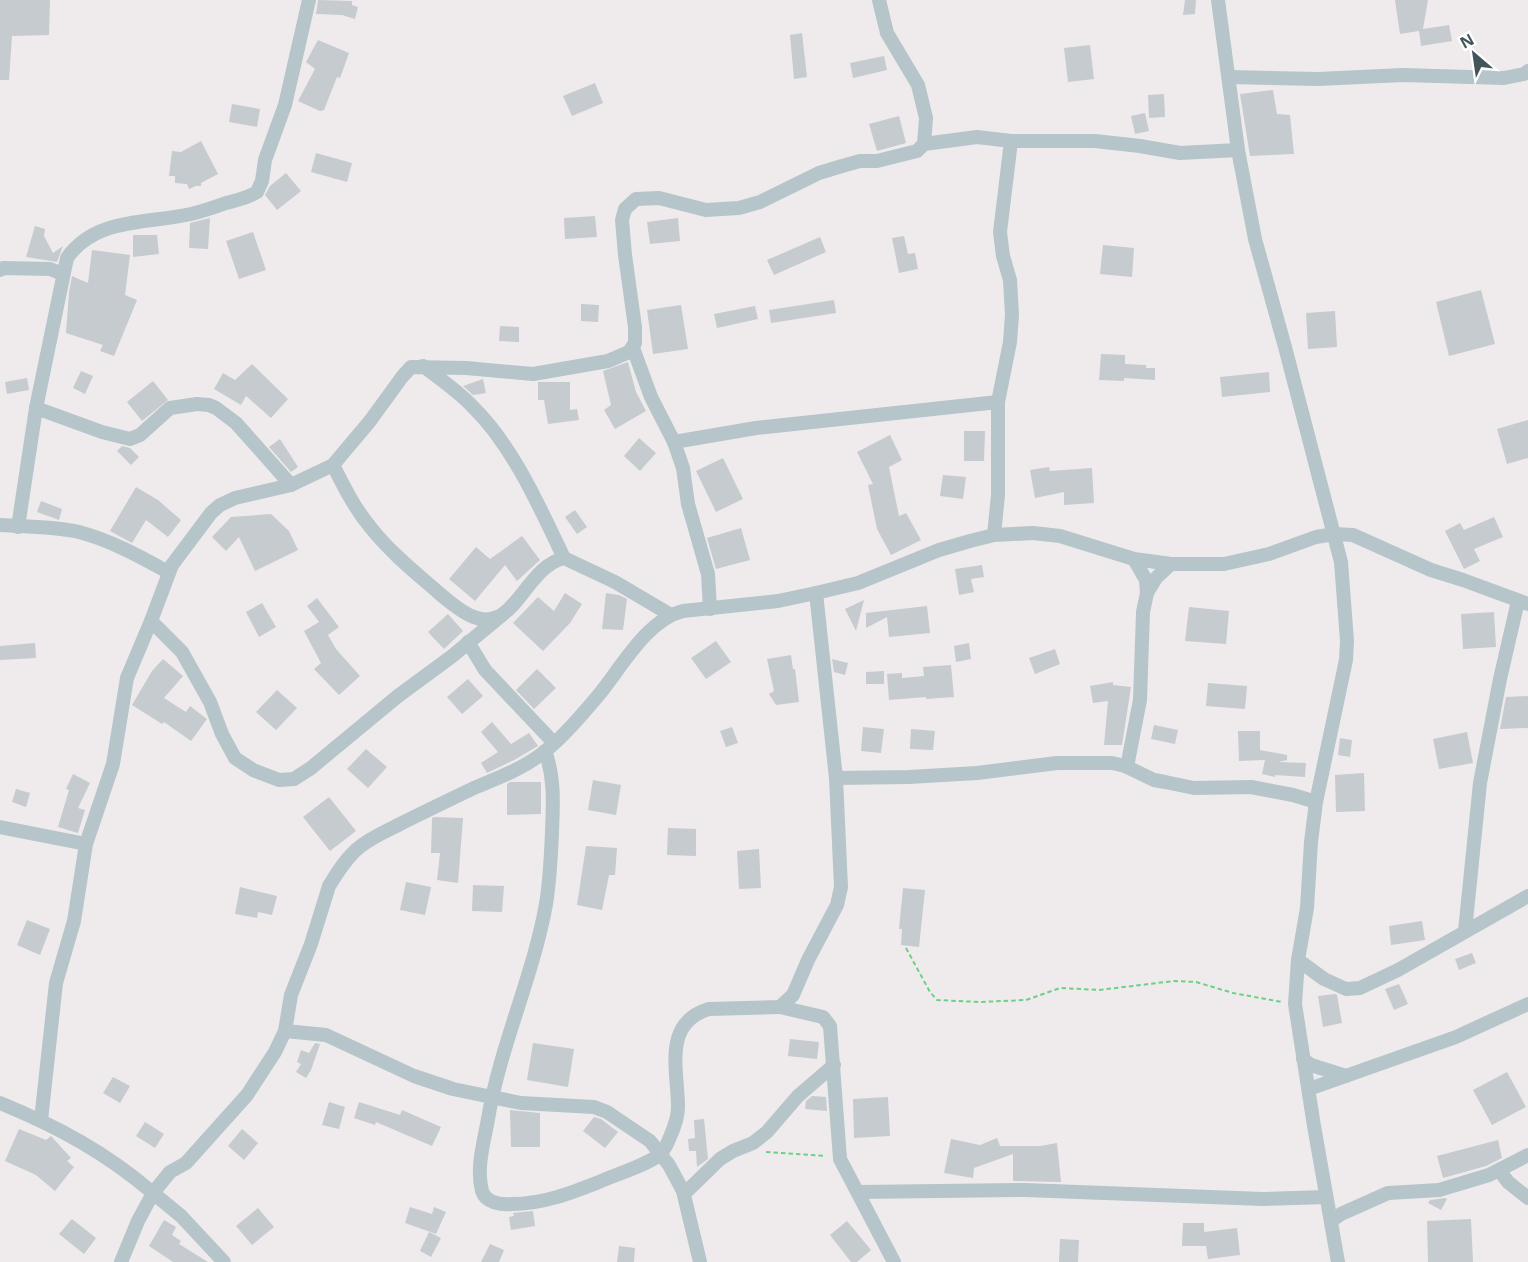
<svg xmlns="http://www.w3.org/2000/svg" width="1528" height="1262" viewBox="0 0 1528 1262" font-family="'Open Sans',sans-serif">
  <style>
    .building { fill: #c5cbcf }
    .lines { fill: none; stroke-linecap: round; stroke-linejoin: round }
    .path { stroke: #6bd185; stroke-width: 2; stroke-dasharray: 4.5 3; stroke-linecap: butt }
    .minor { stroke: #b5c5ca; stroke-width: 14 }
  </style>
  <rect width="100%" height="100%" fill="#efebec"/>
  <!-- building -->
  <g class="building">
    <path d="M0,0H50L49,35L12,36L9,80H0Z"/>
    <path d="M318,0L352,1V5L358,7L355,19L342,15L316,14Z"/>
    <path d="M1185,0H1196L1195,14L1183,15Z"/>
    <path d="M1395,0H1428L1423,29L1449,25L1452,41L1421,46L1419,31L1400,34Z"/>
    <path d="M802,33L807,77L794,79L790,35Z"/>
    <path d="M318,40L349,53L340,78L337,77L324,110L320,111L298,101L315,69L306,62Z"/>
    <path d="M1090,45L1094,79L1068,82L1064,48Z"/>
    <path d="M884,56L887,70L853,78L850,63Z"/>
    <path d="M595,83L603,103L572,116L563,96Z"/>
    <path d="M1273,90L1277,114L1290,115L1294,154L1250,156L1240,94Z"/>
    <path d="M1164,94L1165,117L1149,118L1148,95Z"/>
    <path d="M232,104L260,109L257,127L229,122Z"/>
    <path d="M1145,113L1149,131L1135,134L1131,116Z"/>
    <path d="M899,116L906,143L877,151L869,124Z"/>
    <path d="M201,141L218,174L201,183V186H196L189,189L187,184L175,183V176H169L172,151L181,152Z"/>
    <path d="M316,153L352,163L347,182L311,172Z"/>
    <path d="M286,173L301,191L277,210L265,195L270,186Z"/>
    <path d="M595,216L597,237L565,239L564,218Z"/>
    <path d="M210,218L208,249L189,248L190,223Z"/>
    <path d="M678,218L680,241L650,244L647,222Z"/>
    <path d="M35,226L45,229L44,236L53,253L63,246L57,262L26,257Z"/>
    <path d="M253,232L266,270L239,279L226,241Z"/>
    <path d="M133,235H157L159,254L133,257Z"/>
    <path d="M904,236L908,254L915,253L918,269L899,273L892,238Z"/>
    <path d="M820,237L826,252L774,275L767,260Z"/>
    <path d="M1103,245L1134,248L1132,277L1100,274Z"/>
    <path d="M92,250L130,255L125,295L137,300L114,356L100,351L103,345L66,333L69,292L72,276L88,283Z"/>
    <path d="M1481,290L1495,344L1449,356L1436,302Z"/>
    <path d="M834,300L836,313L771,323L769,310Z"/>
    <path d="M581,304L599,305L598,322L581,321Z"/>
    <path d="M681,305L688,349L653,354L647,310Z"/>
    <path d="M755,306L758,319L717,328L714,314Z"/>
    <path d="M1335,311L1337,347L1308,349L1306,313Z"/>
    <path d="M500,326L519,327V342L499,341Z"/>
    <path d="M1101,354L1125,355V364L1146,365V368H1155V380L1124,378V381L1099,380Z"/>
    <path d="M628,362L636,392L646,411L615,429L604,410L611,405L603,371Z"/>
    <path d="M252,364L288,399L271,418L246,396L241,405L214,389L223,373L235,380Z"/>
    <path d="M81,371L93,376L85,394L73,388Z"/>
    <path d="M1269,372L1270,392L1222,397L1220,377Z"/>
    <path d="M27,378L29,390L7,394L5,382Z"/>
    <path d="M483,379L486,393L473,395L463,386Z"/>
    <path d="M153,381L168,400L142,421L127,402Z"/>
    <path d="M538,382H570V410L577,409L579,420L548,424L544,400H538Z"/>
    <path d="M1528,420V458L1507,464L1497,429Z"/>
    <path d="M964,431H985L984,461H964Z"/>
    <path d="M890,435L902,460L889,467L899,516L906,513L921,540L891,555L877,529L868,485L873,484L857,452Z"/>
    <path d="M639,438L656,453L640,471L624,456Z"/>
    <path d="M280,439L298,467L291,472L269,447Z"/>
    <path d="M122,446L130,448L139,457L131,465L117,451Z"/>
    <path d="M723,458L743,499L716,512L696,471Z"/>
    <path d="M1049,467L1050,471L1092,468L1094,503L1064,505V492L1035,498L1030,470Z"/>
    <path d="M943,475L966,477L963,499L940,496Z"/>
    <path d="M136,487L158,500L181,520L168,537L146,520L132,543L110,531Z"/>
    <path d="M41,501L62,509L59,520L37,512Z"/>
    <path d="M575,510L587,527L577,534L565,517Z"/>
    <path d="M271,514L289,531L298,550L255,571L239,537L226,551L212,537L231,517Z"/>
    <path d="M1494,517L1503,537L1474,549L1480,561L1464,569L1445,531L1460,523L1464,530Z"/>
    <path d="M741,528L750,560L716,569L707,538Z"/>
    <path d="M522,536L540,560L517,581L505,565L475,601L449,579L476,547L490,559Z"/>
    <path d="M982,565L984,577L971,579L974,592L959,595L955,569Z"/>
    <path d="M565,593L582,604L570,623L543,651L513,623L538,597L554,611Z"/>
    <path d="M606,593L619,595L627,599L623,630L602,629Z"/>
    <path d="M317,598L339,627L328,635L336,649L360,676L339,695L314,669L321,663L304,631L319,622L307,606Z"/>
    <path d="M864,600L856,631L845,609Z"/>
    <path d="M262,603L276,627L259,637L246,612Z"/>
    <path d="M927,606L930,633L889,637L887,617L866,628V613Z"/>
    <path d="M1189,607L1229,611L1226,644L1185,641Z"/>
    <path d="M1494,612L1496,647L1463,649L1461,614Z"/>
    <path d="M448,614L463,631L444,649L428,632Z"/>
    <path d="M716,641L731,662L706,679L691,658Z"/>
    <path d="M35,643L36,658L0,660V646Z"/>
    <path d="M969,643L971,659L956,662L954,646Z"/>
    <path d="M1055,649L1060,664L1035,674L1029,658Z"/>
    <path d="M791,655L793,669H795L799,702L776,705L769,694L774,691L767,659Z"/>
    <path d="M163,659L183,676L164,698L186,712L190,706L207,719L191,741L164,722L162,724L132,705L152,671Z"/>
    <path d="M832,659L848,663L845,675L834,672Z"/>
    <path d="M951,665L954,697L926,699V697L889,700L887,674L902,673V678L924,676L923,667Z"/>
    <path d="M537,669L556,688L534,709L516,690Z"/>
    <path d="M884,671V684H866V672Z"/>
    <path d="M468,679L483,696L462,714L447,697Z"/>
    <path d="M1113,682V685L1131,687L1122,745H1104L1108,701L1093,703L1090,686Z"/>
    <path d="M1208,683L1247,686L1245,709L1206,706Z"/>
    <path d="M277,690L297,708L276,730L256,712Z"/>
    <path d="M1528,696V728L1500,729L1506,697Z"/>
    <path d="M492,722L511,744L529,733L538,746L514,760L487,773L481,763L498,752L481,732Z"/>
    <path d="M1154,725L1178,730L1175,744L1151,739Z"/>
    <path d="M732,727L738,743L726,747L720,731Z"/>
    <path d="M863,727L884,729L881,753L861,751Z"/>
    <path d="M911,729L935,731L933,750L910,749Z"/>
    <path d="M1238,731H1260V750L1287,755V760L1278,762L1306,763L1305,777L1275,775V777L1262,774L1265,760L1239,761Z"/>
    <path d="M1467,732L1473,763L1439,769L1433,739Z"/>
    <path d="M1340,738L1352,740L1350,757L1338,755Z"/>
    <path d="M366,749L387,767L368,788L347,769Z"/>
    <path d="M1364,773L1365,811L1336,812L1335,775Z"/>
    <path d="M73,774L90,783L78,808L85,810L78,833L58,827L69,790L66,789Z"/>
    <path d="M593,780L621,785L616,815L588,810Z"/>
    <path d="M510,782H541V814L507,815V784Z"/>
    <path d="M16,789L30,793L26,807L12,802Z"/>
    <path d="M329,797L356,831L330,851L303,817Z"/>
    <path d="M434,817L463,818L458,883L437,880L440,853H431L432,818Z"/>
    <path d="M668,828L696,829V856L667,855Z"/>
    <path d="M586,846L617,848L615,875H609L602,910L577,905Z"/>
    <path d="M759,849L761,888L739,889L737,851Z"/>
    <path d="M406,882L431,887L425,915L400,910Z"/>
    <path d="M473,885L504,886L502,912L472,911Z"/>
    <path d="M240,887L277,896L272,915L258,912L257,918L235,914Z"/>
    <path d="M903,888L925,890L919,947L901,945L902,929H899Z"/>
    <path d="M27,920L50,929L40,955L17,945Z"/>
    <path d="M1422,921L1425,940L1391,945L1389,926Z"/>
    <path d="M1472,953L1476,963L1459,970L1455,959Z"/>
    <path d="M1399,984L1408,1004L1394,1010L1385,989Z"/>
    <path d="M1335,994L1337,995L1342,1023L1323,1027L1318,996Z"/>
    <path d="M790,1039L819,1042L817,1059L788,1056Z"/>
    <path d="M315,1043L320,1044L311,1070L306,1078L296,1072L301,1064L297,1062L301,1050L309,1053Z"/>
    <path d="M533,1043L574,1049L568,1087L527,1080Z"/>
    <path d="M1507,1072L1526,1107L1492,1125L1473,1090Z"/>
    <path d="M113,1077L130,1086L120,1103L103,1093Z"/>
    <path d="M812,1096L826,1097L827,1111L805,1109L806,1101Z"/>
    <path d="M888,1097L890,1136L854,1138L853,1099Z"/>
    <path d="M329,1102L345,1107L339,1129L322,1125Z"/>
    <path d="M359,1102L400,1115L402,1110L441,1127L432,1146L376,1122L375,1125L354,1118Z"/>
    <path d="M510,1110L540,1113V1147H511Z"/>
    <path d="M594,1117L601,1119L618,1132L605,1148L583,1131Z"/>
    <path d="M704,1119L708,1159L697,1167L696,1151H689L688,1139L695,1138L694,1120Z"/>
    <path d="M145,1122L164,1134L155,1148L136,1136Z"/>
    <path d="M19,1129L46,1140L51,1136L71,1158L67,1161L74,1167L55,1191L36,1175L5,1161Z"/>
    <path d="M242,1129L258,1143L244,1160L228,1146Z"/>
    <path d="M997,1138L1000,1146H1040L1057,1143L1061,1182L1013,1181V1154L974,1168L973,1178L944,1173L951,1139L980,1145Z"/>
    <path d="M1498,1140L1502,1158L1486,1166L1443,1178L1437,1156Z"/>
    <path d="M1445,1198L1447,1199L1441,1210L1428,1203L1430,1200Z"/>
    <path d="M410,1207L432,1214L434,1207L446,1212L436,1234L405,1223Z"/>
    <path d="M258,1208L274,1227L252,1245L236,1226Z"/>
    <path d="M533,1211L535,1226L511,1230L509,1217L514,1216L513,1213Z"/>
    <path d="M72,1219L96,1238L84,1254L59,1234Z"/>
    <path d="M1471,1219L1473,1262H1428L1427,1221Z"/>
    <path d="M164,1220L176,1227L172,1235L181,1241L179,1244L208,1262H173L149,1246Z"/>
    <path d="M847,1221L871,1250L857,1262H851L830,1235Z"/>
    <path d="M1183,1223H1204V1232L1237,1228L1240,1255L1208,1259L1206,1246H1182Z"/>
    <path d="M429,1232L441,1238L431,1257L420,1251Z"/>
    <path d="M1060,1239L1079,1240L1078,1262H1059Z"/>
    <path d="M490,1244L504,1250L499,1262H481Z"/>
    <path d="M619,1246L635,1248L634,1262H617Z"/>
  </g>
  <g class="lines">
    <!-- path -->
    <g class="path">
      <path d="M906,948L930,992L937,1000L979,1002L1026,1000L1060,988L1099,990L1174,981L1196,982L1233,993L1282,1002"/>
      <path d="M766,1152L826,1156"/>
    </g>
    <!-- minor -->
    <g class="minor">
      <path d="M879,0L887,33L918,85L926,118L924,144"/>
      <path d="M1218,0L1238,150L1255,239L1285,347L1341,562L1347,641L1346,660L1316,802L1311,842L1307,908L1298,960L1295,1004L1314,1126L1338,1262"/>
      <path d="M1229,77L1318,79L1403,75L1504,78L1524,74L1528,71"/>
      <path d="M0,270L3,268L50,269L63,274"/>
      <path d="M633,348L651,397L674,442L683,468L688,504L708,574L710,609"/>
      <path d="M423,366C440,379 458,391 473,407C513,446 540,508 564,558"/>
      <path d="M36,408L102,432L130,439L140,435L170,408L197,404L209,405L216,408L236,423L291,485"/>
      <path d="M674,442L756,428L998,402"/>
      <path d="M333,465C344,487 355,509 371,528C391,553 416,573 440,594C450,602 462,613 474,617C483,621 491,620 500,616C522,603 535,565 564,558L615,582L671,615"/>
      <path d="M0,525C26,527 53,526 79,532C110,540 141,557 168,572"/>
      <path d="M18,527L36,408L67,258C96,217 147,224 191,214C203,211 215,207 226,203C237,200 248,198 257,192L262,181L265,160L285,105L309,0"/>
      <path d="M994,535L998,495V402L1010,342L1012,315L1010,280L1003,256L1000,232L1011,141"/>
      <path d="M1134,559L1146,580L1147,593"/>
      <path d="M151,621L182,652L210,702L222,734L235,758L253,770L279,780L294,779L311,768L398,696L451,657L502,615"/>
      <path d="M468,642L485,670L554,743"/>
      <path d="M545,751C555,778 553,804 552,832C551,856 550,880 546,904C533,977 500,1046 488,1119C484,1142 476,1167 482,1191C486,1203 501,1205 512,1204C543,1204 571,1193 599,1182C614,1175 651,1164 661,1153C665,1149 668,1142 670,1137C674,1128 678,1117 678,1107C678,1071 662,1023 709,1009L780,1007L793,995L808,960L837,905L841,887L836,778L816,593"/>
      <path d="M1127,767L1140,700L1143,612L1147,593L1156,578L1171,564"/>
      <path d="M836,778L909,777L977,773L1057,763H1112L1125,766L1154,780L1165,782L1194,788L1251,787L1293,795L1316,802"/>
      <path d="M0,827L86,844"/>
      <path d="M1465,931L1480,783L1500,679L1518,601"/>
      <path d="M1298,960L1324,979L1346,989L1360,988L1398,970L1528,896"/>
      <path d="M780,1007L823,1017L830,1026L840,1159L894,1262"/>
      <path d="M285,1031L326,1035L414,1076L453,1089L521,1103L594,1107L607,1112L650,1141L669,1165L683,1191L700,1262"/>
      <path d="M1303,1059L1311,1065L1346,1076"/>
      <path d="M1309,1094V1089L1456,1037L1528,1004"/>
      <path d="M0,1103C58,1127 105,1152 153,1193L138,1221L121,1262"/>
      <path d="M41,1120L56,983L74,921L86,844L113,764L127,678L151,621L172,565L211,513L220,505L235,498L291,485L333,465L370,421L402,377L411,367L466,368L533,374L608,361L629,352L635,343V327L625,255L622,220L625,209L636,199L659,198L706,210L739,208L760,202L819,173L842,166L860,161H877L917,151L924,144L977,137L1011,141H1095L1140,146L1180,153L1238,150"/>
      <path d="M1499,1170L1508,1182L1528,1198"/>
      <path d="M859,1192L1025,1190L1263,1199L1326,1197"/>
      <path d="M684,1194L720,1159L733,1151L753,1143L767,1132L798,1096L834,1065"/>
      <path d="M1331,1221L1341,1214L1388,1193L1439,1190L1489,1175L1528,1155"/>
      <path d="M224,1262L181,1216L153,1193L170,1172L186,1163L247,1095L275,1052L285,1031L291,995L311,944L329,886C337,873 345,860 356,850C369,838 385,832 400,824C424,812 449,800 474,788C498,778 522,769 543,753C563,737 580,717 597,697C620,670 646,620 683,611L778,601L816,593L858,583L939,550L970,541L994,535L1033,533L1060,536L1134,559L1171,564H1224L1269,554L1316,537L1335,534L1353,535L1431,570L1463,580L1528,604"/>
    </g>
  </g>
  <!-- north arrow -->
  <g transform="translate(1474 54) rotate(331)" stroke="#ffffff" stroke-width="4.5" paint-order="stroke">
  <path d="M0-4.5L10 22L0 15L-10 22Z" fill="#43555a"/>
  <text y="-9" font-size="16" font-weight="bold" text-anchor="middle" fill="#43555a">N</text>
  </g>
</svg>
